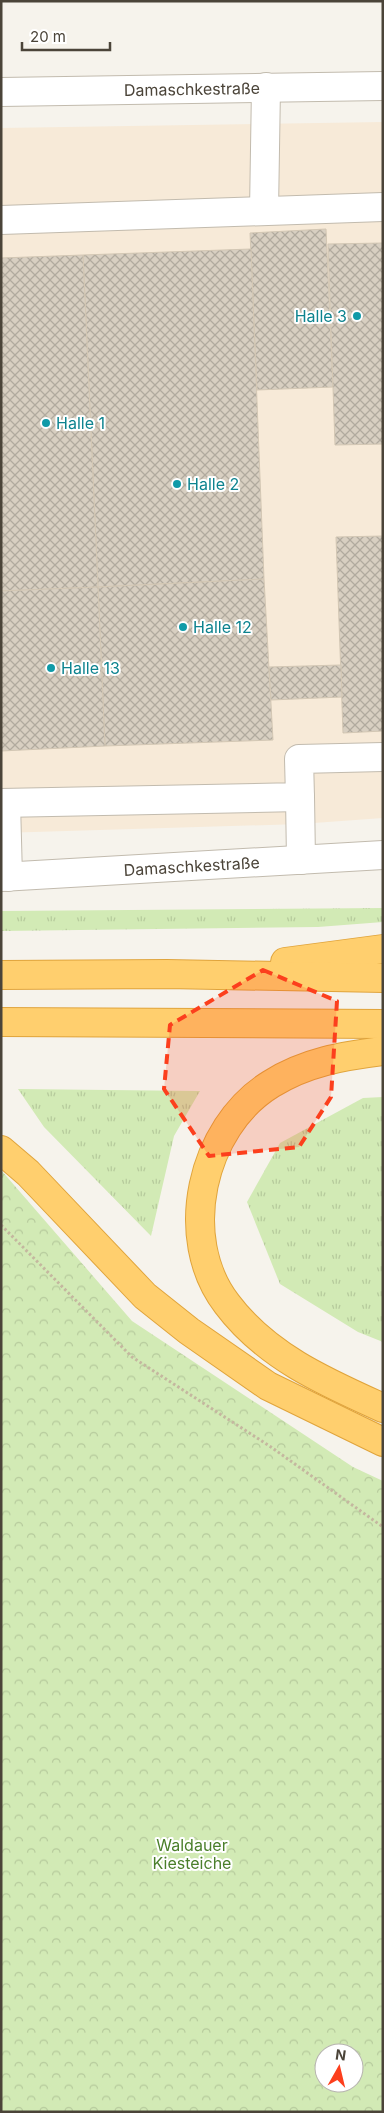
<svg xmlns="http://www.w3.org/2000/svg" width="384" height="2113" viewBox="0 0 384 2113" font-family="Inter,sans-serif">
  <style>
    .commercial { fill: #f7ead8 }
    .grass { fill: url(#grass-tufts) }
    .forest { fill: url(#forest-crowns); fill-rule: evenodd }
    .building { fill: url(#building-cross-hatch); stroke: #d3c7b4 }
    .lines { fill: none; stroke-linecap: round; stroke-linejoin: round }
    .minor-casing { stroke: #c2bbae; stroke-width: 30 }
    .highway-casing { stroke: #e0a43c; stroke-width: 30 }
    .path { stroke: #c4b79f; stroke-width: 3; stroke-dasharray: 2.5 2.5; stroke-linecap: butt }
    .minor { stroke: #fff; stroke-width: 28 }
    .highway { stroke: #ffcf6e; stroke-width: 28 }
    .marked { fill: #fc3f1d; fill-opacity: 0.2; stroke: #fc3f1d; stroke-width: 4; stroke-dasharray: 10 6; stroke-linejoin: round }
    .culture-dot { fill: #0f9aa8; stroke: #fff; stroke-width: 2 }
    .labels { text-anchor: middle; stroke-width: 4; stroke-linejoin: round; paint-order: stroke }
    .street-label { font-size: 16px; fill: #4b4439; stroke: #fff }
    .culture-label { font-size: 16px; fill: #0d838f; stroke: #fff; text-anchor: start }
    .park-label { font-size: 16px; fill: #4a7f2a; stroke: #fff }
  </style>
  <defs>
    <pattern id="grass-tufts" width="24" height="20" patternUnits="userSpaceOnUse" patternTransform="scale(1.25)"><rect width="24" height="20" fill="#d2eab5"/><path d="M3 7l-1-3M5 7V3M7 7l1-3M15 17l-1-3M17 17v-4M19 17l1-3" fill="none" stroke="#b6ca9c"/></pattern>
    <pattern id="forest-crowns" width="20" height="18" patternUnits="userSpaceOnUse" patternTransform="scale(1.25)"><rect width="20" height="18" fill="#d2eab5"/><path d="M2 6a3 3 0 1 1 6 0M12 15a3 3 0 1 1 6 0" fill="none" stroke="#b6ca9c"/></pattern>
    <pattern id="building-cross-hatch" width="8" height="8" patternUnits="userSpaceOnUse" patternTransform="scale(1.25)"><rect width="8" height="8" fill="#d8cfc1"/><path d="M0 0l8 8M0 8l8-8" fill="none" stroke="#b1aa9e"/></pattern>
  </defs>
  <rect width="100%" height="100%" fill="#f6f3ec"/>
  <!-- commercial -->
  <path class="commercial" d="M383,122V818L300,824L1,833V128Z"/>
  <!-- grass -->
  <g class="grass">
    <path d="M383,908V922L318,927L1,931V911Z"/>
    <path d="M18,1089L200,1091L174,1136L151,1236L44,1127Z"/>
    <path d="M383,1097V1342L358,1332L280,1284L247,1202L280,1143L363,1098Z"/>
  </g>
  <!-- forest -->
  <path class="forest" d="M1,1170L132,1321L353,1467L383,1481V2112H1ZM324,2053H354V2083H324Z"/>
  <!-- building -->
  <g class="building">
    <path d="M326,229L333,387L257,390L250,233Z"/>
    <path d="M383,243V444L335,445L328,244Z"/>
    <path d="M251,249L264,579L98,587L83,255Z"/>
    <path d="M83,255L98,587L1,591V258Z"/>
    <path d="M383,536V731L343,733L336,537Z"/>
    <path d="M264,579L273,740L105,746L98,587Z"/>
    <path d="M98,587L105,746L1,751V591Z"/>
    <path d="M341,665L342,697L271,700L269,667Z"/>
  </g>
  <g class="lines">
    <defs>
      <g id="minor">
        <path id="s1" d="M1,92L383,86"/>
        <path d="M264,211L266,87"/>
        <path d="M1,220L383,207"/>
        <path d="M300,797L301,860"/>
        <path d="M1,803L300,797L299,759L383,757"/>
        <path d="M6,803L8,877"/>
        <path id="s2" d="M1,877L383,855"/>
      </g>
      <g id="highway">
        <path d="M285,962L383,949"/>
        <path d="M1,975L167,974L383,978"/>
        <path d="M1,1022L383,1024"/>
        <path d="M383,1051C343,1056 306,1062 271,1084C201,1127 176,1238 227,1304C266,1356 325,1382 383,1408"/>
        <path d="M1,1150L28,1173L145,1296L189,1331L268,1386L383,1442"/>
      </g>
    </defs>
    <!-- minor casing -->
    <use href="#minor" class="minor-casing"/>
    <!-- highway casing -->
    <use href="#highway" class="highway-casing"/>
    <!-- path -->
    <path class="path" d="M1,1225L132,1357L271,1447L383,1527"/>
    <!-- minor -->
    <use href="#minor" class="minor"/>
    <!-- highway -->
    <use href="#highway" class="highway"/>
  </g>
  <!-- marked area -->
  <path class="marked" d="M263,970L337,1001L331,1097L299,1147L209,1156L164,1089L170,1025Z"/>
  <!-- markers -->
  <g class="culture-dot">
    <circle cx="357" cy="316" r="5"/>
    <circle cx="46" cy="423" r="5"/>
    <circle cx="177" cy="484" r="5"/>
    <circle cx="183" cy="627" r="5"/>
    <circle cx="51" cy="668" r="5"/>
  </g>
  <g class="labels">
    <!-- street labels -->
    <g class="street-label">
      <text dy="6" stroke="none"><textPath href="#s1" startOffset="191">Damaschkestraße</textPath></text>
      <text dy="6" stroke="none"><textPath href="#s2" startOffset="191">Damaschkestraße</textPath></text>
    </g>
    <!-- culture labels -->
    <g class="culture-label">
      <text x="347" y="322" text-anchor="end">Halle 3</text>
      <text x="56" y="429">Halle 1</text>
      <text x="187" y="490">Halle 2</text>
      <text x="193" y="633">Halle 12</text>
      <text x="61" y="674">Halle 13</text>
    </g>
    <!-- park labels -->
    <g class="park-label">
      <text x="192" y="1851">Waldauer<tspan x="192" dy="18">Kiesteiche</tspan></text>
    </g>
  </g>
  <!-- border -->
  <rect width="384" height="2113" fill="none" stroke="#4b4439" stroke-width="5"/>
  <!-- north arrow -->
  <g transform="translate(339 2068) rotate(8)"><circle r="24" fill="#ffffff" stroke="#b7b4b0"/>
  <path d="M0-4L9 19L0 12L-9 19Z" fill="#fc3f1d"/>
  <text y="-8" font-size="14" font-weight="bold" text-anchor="middle" fill="#4b4439">N</text>
  </g>
  <!-- scale -->
  <path d="M22 42v8h88v-8" fill="none" stroke="#4b4439" stroke-width="2.5"/>
  <text x="30" y="42" font-size="15" fill="#4b4439" stroke="#ffffff" stroke-width="4" paint-order="stroke">20 m</text>
</svg>
